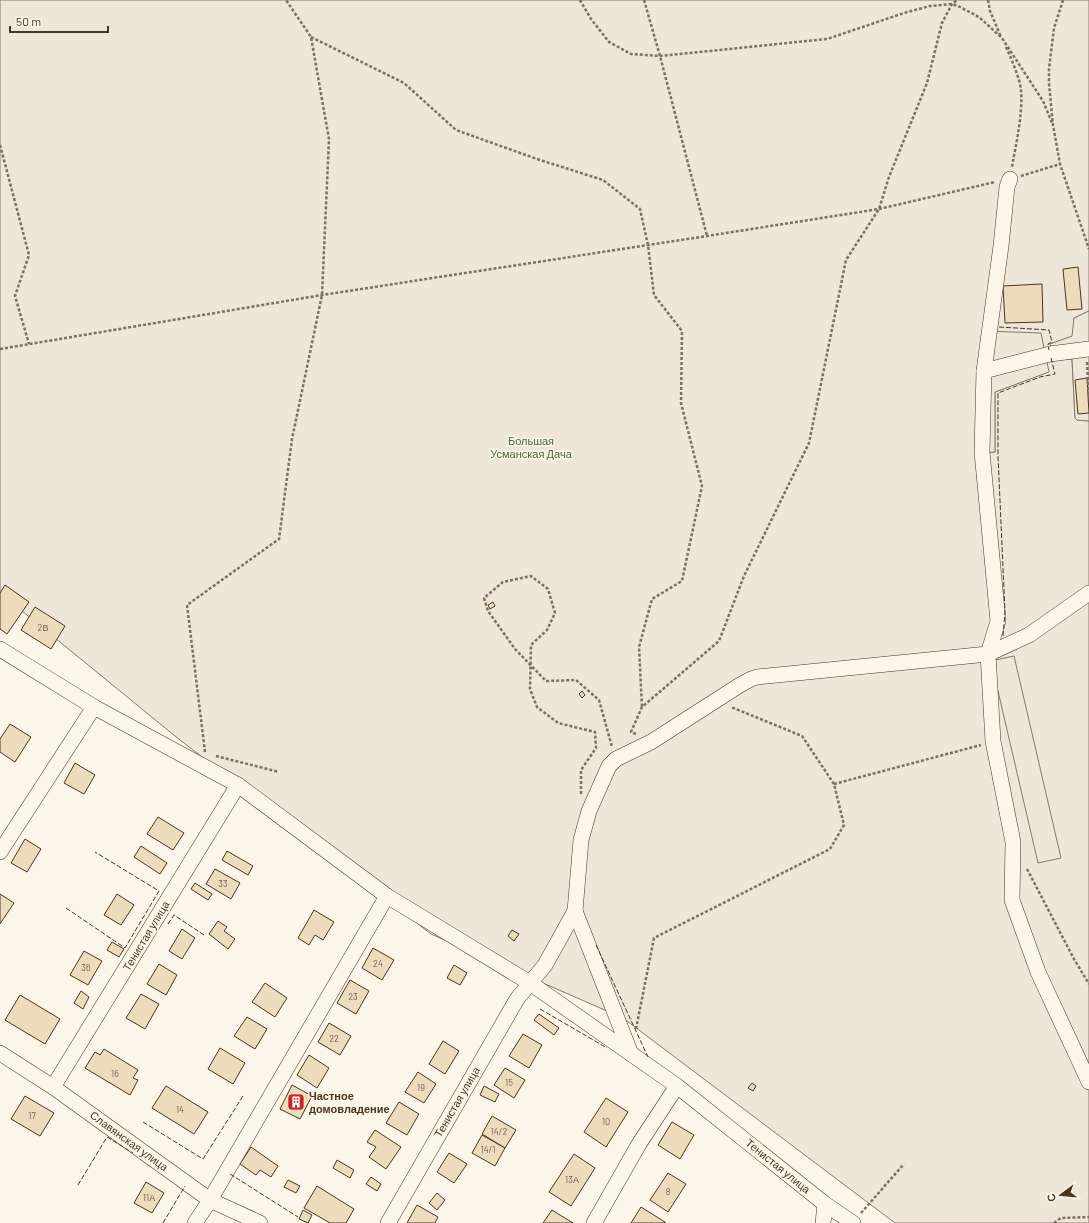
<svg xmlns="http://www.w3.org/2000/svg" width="1089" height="1223" viewBox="0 0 1089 1223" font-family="Barlow,sans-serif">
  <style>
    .green { fill: #ede6d9; stroke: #887966; fill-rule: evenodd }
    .parking { fill: #ede7d9; stroke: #887966 }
    .building { fill: #ecdcbc; stroke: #4a3520 }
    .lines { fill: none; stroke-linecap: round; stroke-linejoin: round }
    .minor-casing { stroke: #4a3520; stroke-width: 16 }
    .path { stroke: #7f6f5c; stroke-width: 2.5; stroke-dasharray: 3 2; stroke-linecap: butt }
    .minor { stroke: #fbf6e9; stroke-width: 15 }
    .fence { stroke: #4a3520; stroke-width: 1; stroke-dasharray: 5 2; stroke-linecap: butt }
    .labels { text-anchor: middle; stroke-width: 3; stroke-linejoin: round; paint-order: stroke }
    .number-label { font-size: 9px; fill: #725f47 }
    .park-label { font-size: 11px; fill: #436837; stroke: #fbf6e9 }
    .street-label { font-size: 11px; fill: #4a3520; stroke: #fbf6e9 }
    .poi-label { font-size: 11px; font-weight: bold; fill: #4a3520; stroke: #fbf6e9; text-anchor: start }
  </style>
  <rect width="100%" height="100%" fill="#fbf6e9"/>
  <!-- green -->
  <path class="green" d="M0,0H1089V311L1074,318L1073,336L1050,344L1072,359L1075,418L1077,420L1089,421V1223H895L623,1018L431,934L175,736L0,593ZM983,332L1048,372L995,392V452L978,453Z"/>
  <!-- parking -->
  <g class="parking">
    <path d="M1089,311V421L1077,420L1075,418L1072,359L1054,360L1050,344L1072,336L1074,318Z"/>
    <path d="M983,331L1041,333L1049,372L995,392V452L978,453Z"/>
    <path d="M1014,656L1061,858L1038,863L991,661Z"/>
  </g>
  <!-- building -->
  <g class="building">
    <path d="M1078,267L1082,309L1067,310L1063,269Z"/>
    <path d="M1042,284L1043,322L1005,323L1003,286Z"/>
    <path d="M1087,378L1089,413L1078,414L1075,380Z"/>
    <path d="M5,585L29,602L7,634L0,629V593Z"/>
    <path d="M493,602L495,606L490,609L488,605Z"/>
    <path d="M35,607L65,626L51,649L21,630Z"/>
    <path d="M582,691L585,695L582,698L579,694Z"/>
    <path d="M10,724L31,737L15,762L0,752V739Z"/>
    <path d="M75,763L95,775L84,794L64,783Z"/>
    <path d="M158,817L184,833L173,850L147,834Z"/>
    <path d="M25,839L41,849L27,872L11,863Z"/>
    <path d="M141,846L167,863L160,874L134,857Z"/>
    <path d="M227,851L253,866L248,875L222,860Z"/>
    <path d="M215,869L240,883L231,899L206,884Z"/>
    <path d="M195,883L212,894L208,900L191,889Z"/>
    <path d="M0,894L14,903L0,924Z"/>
    <path d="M117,894L134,905L121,925L104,915Z"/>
    <path d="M314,910L334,922L323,940L315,935L309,945L298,938Z"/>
    <path d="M218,921L227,927L224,931L235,939L228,949L209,934Z"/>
    <path d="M182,929L195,938L182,959L169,951Z"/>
    <path d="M512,930L519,934L514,941L508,936Z"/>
    <path d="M112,942L124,949L119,957L107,950Z"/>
    <path d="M373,948L394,960L382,980L362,968Z"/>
    <path d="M84,951L102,961L88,985L70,975Z"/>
    <path d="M159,964L177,975L166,995L147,984Z"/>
    <path d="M454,965L467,973L460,985L447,978Z"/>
    <path d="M350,980L369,991L356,1014L337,1003Z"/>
    <path d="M265,983L287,998L275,1017L252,1002Z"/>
    <path d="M81,991L89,997L83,1009L74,1003Z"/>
    <path d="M141,994L159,1004L145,1029L126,1018Z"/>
    <path d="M20,995L60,1019L45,1044L5,1020Z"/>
    <path d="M539,1014L559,1028L554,1035L534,1020Z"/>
    <path d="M247,1017L267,1029L255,1049L234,1036Z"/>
    <path d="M329,1023L351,1036L340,1055L318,1042Z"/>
    <path d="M523,1034L542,1045L529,1068L509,1056Z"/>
    <path d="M443,1041L459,1051L445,1074L429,1064Z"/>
    <path d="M220,1048L245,1063L233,1084L208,1069Z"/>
    <path d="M104,1049L138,1070L133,1078L138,1080L130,1095L85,1068L95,1052L100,1055Z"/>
    <path d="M309,1055L329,1068L317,1088L297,1075Z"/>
    <path d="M505,1068L525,1080L514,1098L494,1085Z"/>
    <path d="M418,1072L436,1084L424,1103L405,1092Z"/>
    <path d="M752,1083L756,1086L753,1091L748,1088Z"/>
    <path d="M292,1085L312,1096L300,1119L280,1109Z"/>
    <path d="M166,1086L208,1112L194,1134L152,1108Z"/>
    <path d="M484,1086L499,1094L495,1102L480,1095Z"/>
    <path d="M25,1096L54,1113L40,1136L11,1119Z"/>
    <path d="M606,1098L628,1112L606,1147L584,1132Z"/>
    <path d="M399,1102L419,1114L407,1135L386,1123Z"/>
    <path d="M492,1116L516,1130L505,1148L482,1134Z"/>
    <path d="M672,1122L694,1135L680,1159L658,1145Z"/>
    <path d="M375,1130L401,1147L386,1169L369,1157L376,1147L367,1142Z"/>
    <path d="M482,1135L505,1148L495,1166L472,1153Z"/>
    <path d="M251,1147L278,1166L271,1177L260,1170L256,1175L240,1164Z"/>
    <path d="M449,1153L467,1164L454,1183L437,1172Z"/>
    <path d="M574,1154L595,1168L571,1206L549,1192Z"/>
    <path d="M337,1160L354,1170L350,1178L333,1168Z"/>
    <path d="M668,1173L686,1184L668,1212L650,1200Z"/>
    <path d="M371,1177L381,1184L377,1191L366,1184Z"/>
    <path d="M288,1180L300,1186L296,1193L284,1187Z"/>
    <path d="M146,1182L164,1193L152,1213L134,1203Z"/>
    <path d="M317,1186L354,1209L346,1223H330L304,1208Z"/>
    <path d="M437,1193L445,1200L437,1210L429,1203Z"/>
    <path d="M417,1205L438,1217L435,1223H407Z"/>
    <path d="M641,1207L665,1222V1223H631Z"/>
    <path d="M303,1210L312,1215L308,1223L299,1219Z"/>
    <path d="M552,1210L573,1223H543Z"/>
  </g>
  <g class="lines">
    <defs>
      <g id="minor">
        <path d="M1089,349L1050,354L984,371L982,452L998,621L988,654L993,741L1013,842L1012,900L1038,972L1089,1082"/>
        <path d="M984,371L1001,246L1007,187L1010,179"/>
        <path d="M0,649L94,707L238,785L387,896L530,983L677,1086L825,1204L853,1223"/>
        <path d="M0,852L94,707"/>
        <path d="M575,911L581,840L589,811L609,766L616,759L651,742L740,685L751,679L757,677L988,654L1029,635L1089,593"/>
        <path d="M0,1053L53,1087L210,1200L260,1223"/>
        <path d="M53,1087L238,785"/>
        <path d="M195,1223L210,1200L387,896"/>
        <path d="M388,1223L517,999L545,965L575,911L631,1054"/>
        <path d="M594,1223L639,1144L677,1086"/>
        <path d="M823,1223L825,1204"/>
      </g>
    </defs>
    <!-- minor casing -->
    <use href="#minor" class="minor-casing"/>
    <!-- path -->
    <g class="path">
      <path d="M580,0L591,19L609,42L631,54L660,56L827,39L904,13L930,6L952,4L958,6L979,17L1002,38L1043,101L1053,125"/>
      <path d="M644,0L660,56L707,236"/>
      <path d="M988,0L990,11L1001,37"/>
      <path d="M1063,0L1054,28L1049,69V84L1053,125L1060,164L1089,249"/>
      <path d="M311,37L404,83L456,130L537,159L603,180L640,209L648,245L654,295L682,331L681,403L702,486L682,581L652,599L639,647L642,707"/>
      <path d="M1006,47C1011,58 1020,79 1021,90C1023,115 1016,143 1012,167"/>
      <path d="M0,145L29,255L15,296L29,344"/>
      <path d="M1021,176L1060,164"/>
      <path d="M0,349L322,295L707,236L879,209L995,182"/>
      <path d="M1087,362L1089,397"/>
      <path d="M636,734L631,732L642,707L719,641L744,576L809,443L846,260L879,209L889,177L927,83L942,23L952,4L957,0"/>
      <path d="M205,752L187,605L279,539L292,439L322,295L329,139L311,37L286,0"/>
      <path d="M216,756L279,772"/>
      <path d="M834,784L981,745"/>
      <path d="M581,794V770L596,748L595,732L558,723L537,707L530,689L531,645L547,630L555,613L548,589L531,576L503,582L484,598L488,611L515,649L546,681L576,680L599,700L612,747"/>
      <path d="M1027,869L1074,959L1089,984"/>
      <path d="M636,1029L654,938L830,849L844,825L834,784L802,736L731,707"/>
      <path d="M861,1213L904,1164"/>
      <path d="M1054,1223L1061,1218L1089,1217"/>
    </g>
    <!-- minor -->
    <use href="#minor" class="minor"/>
    <!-- fence -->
    <g class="fence">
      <path d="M999,327L1049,330L1052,342L1048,344L1049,350"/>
      <path d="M1003,636L1005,612L998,456V393L1040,377L1055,374L1051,358"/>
      <path d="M66,908L125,948L159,891L95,852"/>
      <path d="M168,924L174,915L204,935"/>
      <path d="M596,945L648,1057"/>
      <path d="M540,1009L607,1048"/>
      <path d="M143,1122L203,1159L243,1096"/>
      <path d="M230,1174L298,1217"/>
      <path d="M78,1185L107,1137L133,1153"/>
      <path d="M163,1223L185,1186"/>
    </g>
  </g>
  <!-- icons -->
  <defs>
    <symbol id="building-square" viewBox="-11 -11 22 22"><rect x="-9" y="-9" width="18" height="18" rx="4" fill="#c62828" stroke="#fbf6e9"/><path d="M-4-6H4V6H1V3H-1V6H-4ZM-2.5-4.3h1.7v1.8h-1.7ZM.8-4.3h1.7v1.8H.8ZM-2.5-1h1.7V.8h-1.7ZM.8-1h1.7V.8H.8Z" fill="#fff"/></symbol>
  </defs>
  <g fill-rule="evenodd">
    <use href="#building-square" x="286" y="1092" width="20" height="20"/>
  </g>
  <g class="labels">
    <!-- number labels -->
    <g class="number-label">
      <text x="43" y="631">2В</text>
      <text x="223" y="887">33</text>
      <text x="378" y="967">24</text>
      <text x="86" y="971">36</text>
      <text x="353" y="1000">23</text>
      <text x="334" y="1042">22</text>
      <text x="115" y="1077">16</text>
      <text x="509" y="1086">15</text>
      <text x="421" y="1091">19</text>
      <text x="180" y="1113">14</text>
      <text x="32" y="1119">17</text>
      <text x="606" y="1125">10</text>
      <text x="499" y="1135">14/2</text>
      <text x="488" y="1153">14/1</text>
      <text x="572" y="1183">13А</text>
      <text x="668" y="1195">8</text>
      <text x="149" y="1201">11А</text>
    </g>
    <!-- park labels -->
    <g class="park-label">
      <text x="531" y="445">Большая<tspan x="531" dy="13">Усманская Дача</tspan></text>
    </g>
    <!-- street labels -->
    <g class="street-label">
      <text transform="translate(146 936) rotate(-59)" y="4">Тенистая улица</text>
      <text transform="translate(457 1102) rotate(-60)" y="4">Тенистая улица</text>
      <text transform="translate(129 1141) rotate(36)" y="4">Славянская улица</text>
      <text transform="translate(778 1166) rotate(39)" y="4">Тенистая улица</text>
    </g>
    <!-- poi labels -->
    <g class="poi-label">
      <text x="309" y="1100">Частное<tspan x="309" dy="13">домовладение</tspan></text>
    </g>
  </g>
  <!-- north arrow -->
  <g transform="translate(1061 1195) rotate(254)" stroke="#fbf6e9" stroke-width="3" paint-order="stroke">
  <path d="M0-3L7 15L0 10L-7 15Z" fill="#4a3520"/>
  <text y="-6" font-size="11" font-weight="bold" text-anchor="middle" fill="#4a3520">С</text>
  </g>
  <!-- scale -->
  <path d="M10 26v6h98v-6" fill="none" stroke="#4a3520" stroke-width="2"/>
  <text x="16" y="26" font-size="12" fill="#4a3520" stroke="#fbf6e9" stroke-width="3" paint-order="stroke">50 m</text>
</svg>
